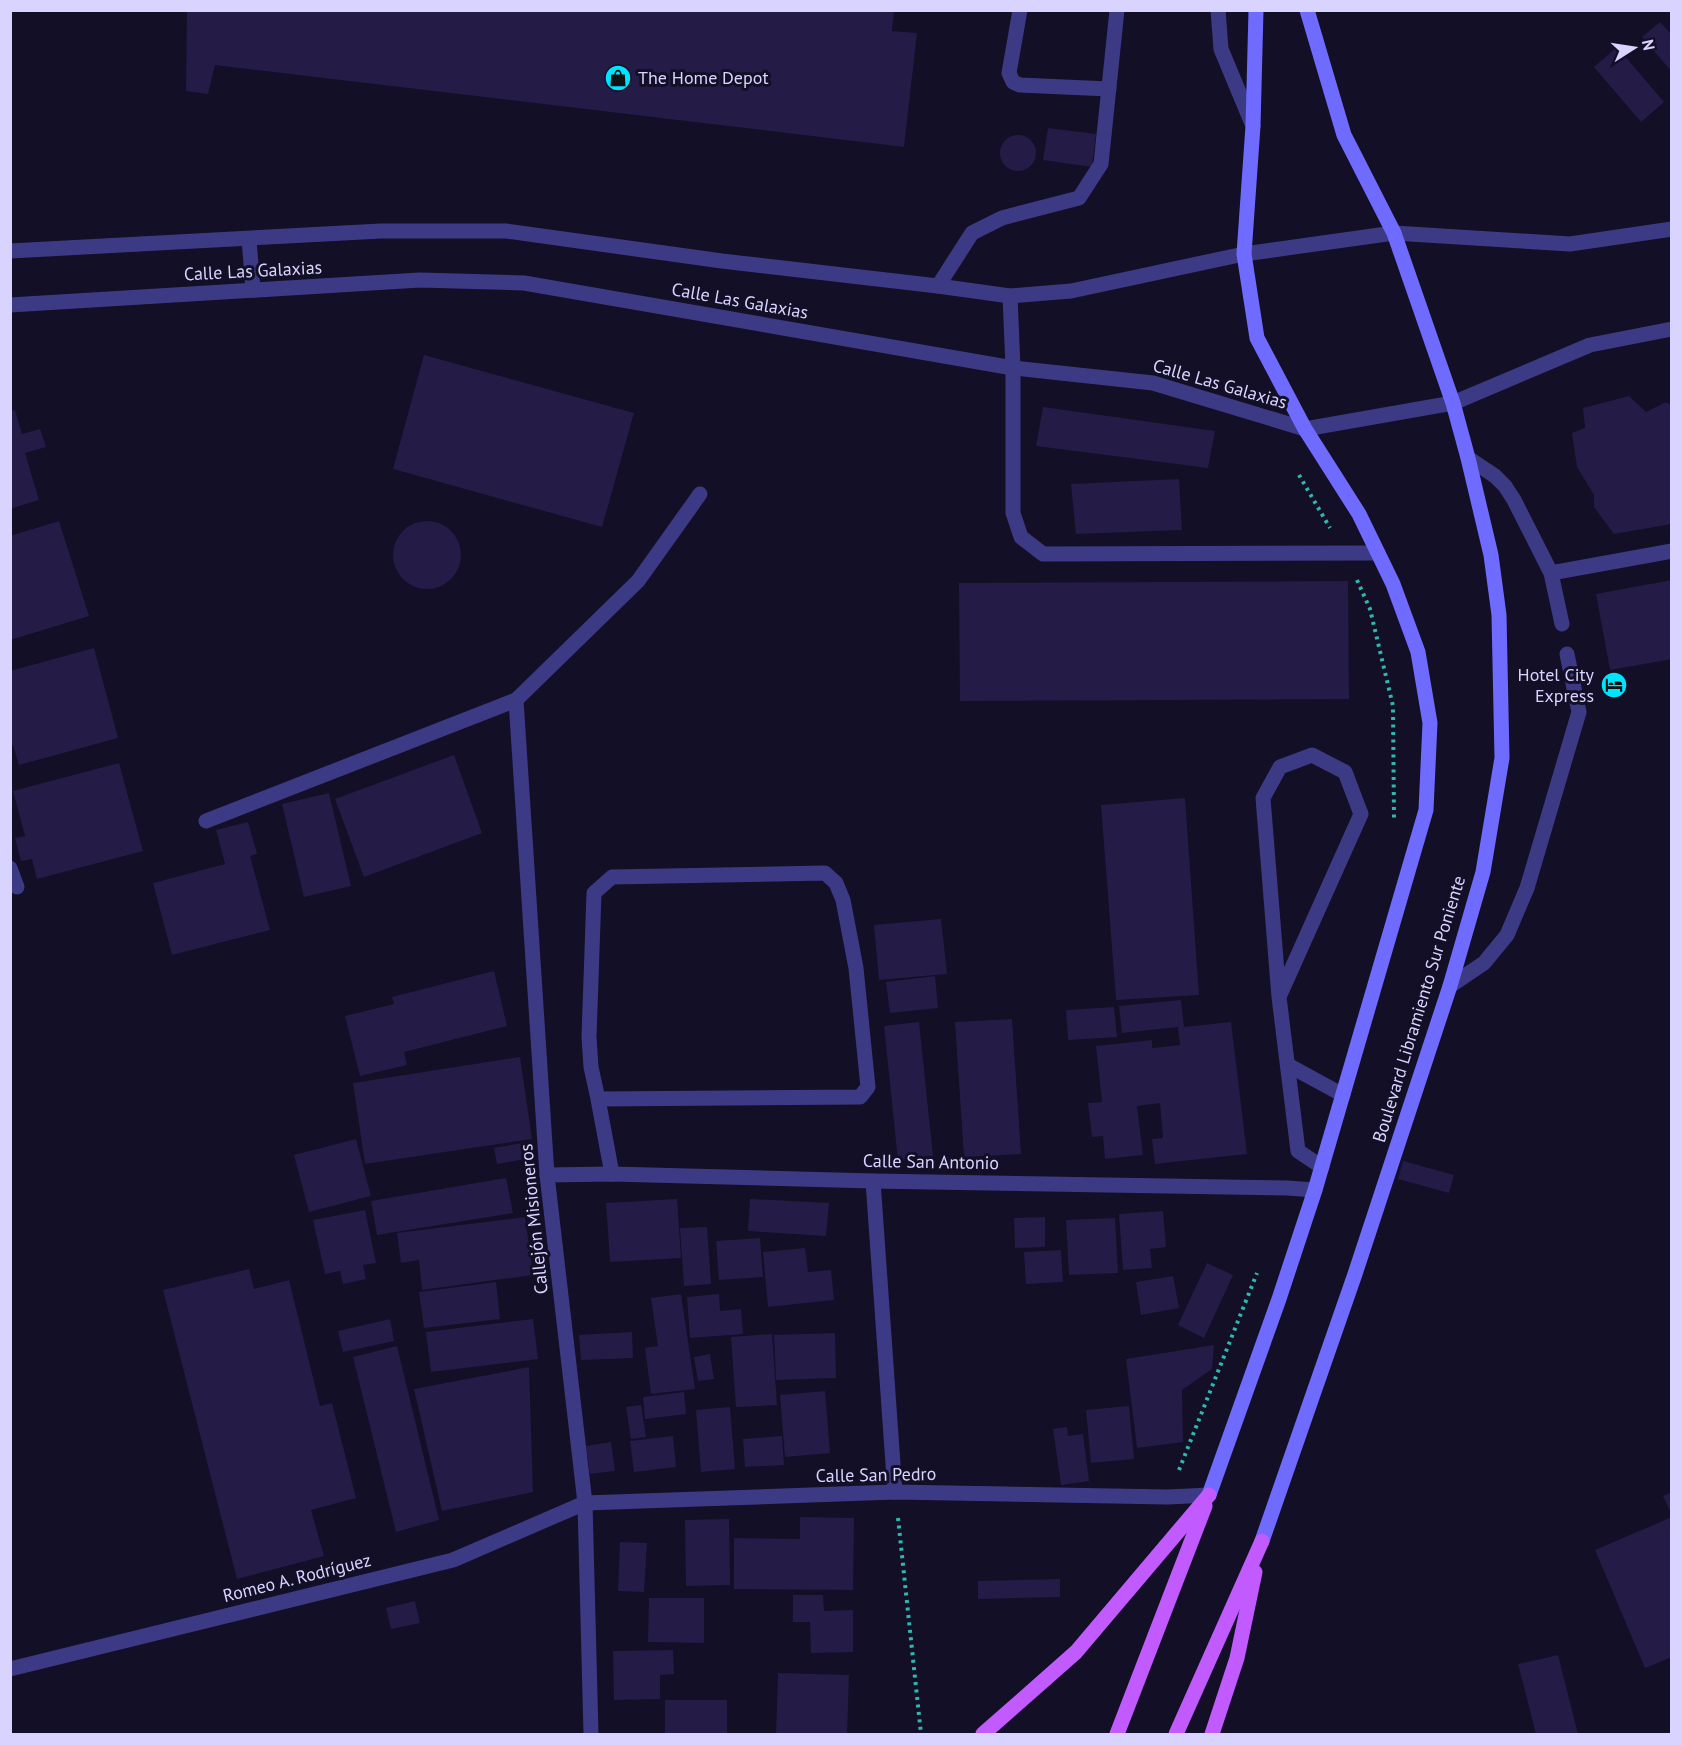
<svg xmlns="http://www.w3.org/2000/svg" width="1682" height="1745" viewBox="0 0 1682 1745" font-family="'PT Sans',sans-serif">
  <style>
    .building { fill: #241b47 }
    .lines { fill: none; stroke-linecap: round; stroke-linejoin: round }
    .path { stroke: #2fb8b0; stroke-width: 4; stroke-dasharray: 3 4.5; stroke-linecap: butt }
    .service { stroke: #3d3a85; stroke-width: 15 }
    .minor { stroke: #3d3a85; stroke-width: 15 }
    .secondary { stroke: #6f6bff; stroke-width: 15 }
    .primary { stroke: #c25bff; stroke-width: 15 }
    .labels { text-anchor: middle; stroke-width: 6; stroke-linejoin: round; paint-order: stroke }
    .poi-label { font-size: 18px; fill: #d9d4ff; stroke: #130f26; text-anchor: start }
    .street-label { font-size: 18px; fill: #d9d4ff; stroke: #130f26 }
  </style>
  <rect width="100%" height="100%" fill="#130f26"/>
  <!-- building -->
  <g class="building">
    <path d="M187,10H894L892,31L917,33L904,147L215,65L208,94L186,91Z"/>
    <path d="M1660,22L1672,35V72L1642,37Z"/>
    <path d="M1617,47L1664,102L1641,122L1594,67Z"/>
    <path d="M1048,128L1096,134L1092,167L1043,160Z"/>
    <circle cx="1018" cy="153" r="18"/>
    <path d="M424,355L634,413L602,527L393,469Z"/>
    <path d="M1629,396L1646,412L1666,402L1672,406V524L1614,534L1594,507V495L1577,467L1572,433L1585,428L1583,408Z"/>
    <path d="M1043,407L1215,431L1208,468L1036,446Z"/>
    <path d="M15,410L22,434L40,429L46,447L25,453L39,500L10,509V411Z"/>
    <path d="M1179,479L1182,530L1076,534L1071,484Z"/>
    <path d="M59,521L89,616L10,640V536Z"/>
    <circle cx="427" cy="555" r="34"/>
    <path d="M1672,580V659L1610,670L1596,594Z"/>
    <path d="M1348,581L1349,699L960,701L959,583Z"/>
    <path d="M94,648L118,738L19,765L13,745L10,746V671Z"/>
    <path d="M454,755L482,833L364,877L335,799Z"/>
    <path d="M119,763L143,851L37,879L32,859L21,861L15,838L25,836L13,791Z"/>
    <path d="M329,793L351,886L304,897L282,804Z"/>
    <path d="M1185,798L1199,995L1116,1000L1101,805Z"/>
    <path d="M248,822L257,854L250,856L270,930L172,955L153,883L225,864L216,830Z"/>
    <path d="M941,919L947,974L879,980L874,925Z"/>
    <path d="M494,971L507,1026L404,1052L407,1065L360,1076L345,1016L394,1004L392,997Z"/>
    <path d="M935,976L938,1008L890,1013L886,982Z"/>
    <path d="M1181,1000L1184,1027L1231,1022L1247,1154L1155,1164L1152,1139L1163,1138L1160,1103L1137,1106L1143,1155L1105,1159L1103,1136L1092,1137L1088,1103L1102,1102L1096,1046L1152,1040V1048L1180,1045L1178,1027L1122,1033L1119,1006Z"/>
    <path d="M1114,1007L1117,1037L1068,1040L1066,1010Z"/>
    <path d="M1012,1019L1021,1154L964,1157L955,1022Z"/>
    <path d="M919,1022L933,1156L898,1160L884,1026Z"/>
    <path d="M520,1057L532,1139L365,1164L353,1083Z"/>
    <path d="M356,1139L371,1196L309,1212L294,1155Z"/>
    <path d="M529,1142L532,1158L497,1164L494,1148Z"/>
    <path d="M1403,1161L1454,1175L1449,1193L1398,1179Z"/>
    <path d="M506,1178L513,1213L377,1235L371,1201Z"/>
    <path d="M677,1199L681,1258L610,1262L606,1203Z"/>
    <path d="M750,1199L829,1203L826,1236L748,1231Z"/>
    <path d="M365,1210L376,1263L363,1265L366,1279L343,1284L340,1271L325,1274L313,1220Z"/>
    <path d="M1163,1211L1166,1247L1150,1249L1152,1268L1123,1270L1119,1214Z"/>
    <path d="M525,1217L533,1275L422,1290L419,1260L401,1263L397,1233Z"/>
    <path d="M1045,1217V1247L1015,1248L1014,1218Z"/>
    <path d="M1115,1218L1118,1273L1069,1275L1066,1220Z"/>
    <path d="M707,1227L711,1284L684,1286L680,1228Z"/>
    <path d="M760,1238L763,1277L719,1280L716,1241Z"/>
    <path d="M805,1248L808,1272L831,1270L834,1300L768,1307L763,1252Z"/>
    <path d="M1061,1250L1063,1282L1026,1284L1024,1252Z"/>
    <path d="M1207,1263L1233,1275L1204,1338L1178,1325Z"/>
    <path d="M249,1269L254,1289L289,1280L320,1406L332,1403L356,1498L311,1510L324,1556L237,1579L163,1290Z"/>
    <path d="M1173,1276L1179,1308L1141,1315L1136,1282Z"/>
    <path d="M496,1282L500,1319L424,1328L419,1292Z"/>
    <path d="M681,1294L695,1389L651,1394L645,1348L658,1346L651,1298Z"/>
    <path d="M719,1294L720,1311L741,1309L743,1334L690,1338L687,1297Z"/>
    <path d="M390,1319L394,1341L343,1352L338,1331Z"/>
    <path d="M533,1319L538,1359L431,1372L426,1332Z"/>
    <path d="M632,1332L633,1358L581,1360L579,1335Z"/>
    <path d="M835,1333L836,1378L776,1380L774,1335Z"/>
    <path d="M772,1334L777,1405L736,1407L731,1337Z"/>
    <path d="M1214,1345L1212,1369L1182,1390L1183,1442L1137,1448L1126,1359Z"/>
    <path d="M397,1346L439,1520L396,1532L353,1357Z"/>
    <path d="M710,1354L714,1379L698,1381L694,1357Z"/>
    <path d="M529,1367L533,1492L442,1511L414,1389Z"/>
    <path d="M825,1391L830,1453L785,1457L780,1395Z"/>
    <path d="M684,1392L686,1414L645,1419L643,1397Z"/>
    <path d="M641,1405L646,1437L631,1439L626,1407Z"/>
    <path d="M1129,1406L1134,1459L1091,1463L1086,1410Z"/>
    <path d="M730,1407L735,1469L701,1472L696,1410Z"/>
    <path d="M1067,1427L1068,1436L1083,1434L1089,1481L1061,1485L1053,1429Z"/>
    <path d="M673,1436L676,1467L634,1472L630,1441Z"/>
    <path d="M782,1436L784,1465L745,1467L743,1439Z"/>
    <path d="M611,1442L615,1471L590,1474L586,1446Z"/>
    <path d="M1672,1492V1515L1663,1496Z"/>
    <path d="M800,1517L854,1518L853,1590L734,1589V1538L800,1539Z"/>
    <path d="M1672,1517V1657L1645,1668L1595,1550Z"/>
    <path d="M729,1519L730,1585L686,1586L685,1520Z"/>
    <path d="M620,1542L647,1543L644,1592L618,1591Z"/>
    <path d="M1060,1579V1597L978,1599V1581Z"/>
    <path d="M793,1595H823L824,1611L853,1610V1652L811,1653L810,1622H793Z"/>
    <path d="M649,1598H704V1643L648,1642Z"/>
    <path d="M415,1601L420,1623L391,1629L386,1608Z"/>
    <path d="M673,1650L674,1674L660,1675V1699L614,1700L613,1651Z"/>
    <path d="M1558,1655L1578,1734H1536L1518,1664Z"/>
    <path d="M778,1673L849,1675L847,1734H776Z"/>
    <rect x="665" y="1700" width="62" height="34"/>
  </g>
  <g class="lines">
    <!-- path -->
    <g class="path">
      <path d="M1299,475L1330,528"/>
      <path d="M1357,580L1370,609L1393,706L1394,819"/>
      <path d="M1179,1470L1257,1273"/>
      <path d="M898,1518L921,1734"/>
    </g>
    <!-- service -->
    <g class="service">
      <path d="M1020,10L1009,73L1013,82L1020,85L1109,89"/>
      <path d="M1218,10L1221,49L1253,126"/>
      <path d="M1394,233L1570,244L1672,229"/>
      <path d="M938,286L972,233L1002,218L1079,198L1101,164L1117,10"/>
      <path d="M1010,296L1013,368V513L1021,537L1043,554L1378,553"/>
      <path d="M1453,403L1590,345L1672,329"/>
      <path d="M1468,458L1495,476L1505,486L1514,500L1551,573L1562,624"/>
      <path d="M1551,573L1672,551"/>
      <path d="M1450,986L1484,963L1507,935L1527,888L1579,712L1567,654"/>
      <path d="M1279,997L1361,814L1345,772L1312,755L1280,767L1263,798L1279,997L1298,1151L1322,1167"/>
      <path d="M1288,1065L1343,1095"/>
      <path d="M598,1099L591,1067L589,1037L594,893L612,877L825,873L836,883L843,900L856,968L868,1087L860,1097L598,1099L612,1174"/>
    </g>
    <!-- minor -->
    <g class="minor">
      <path d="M249,239L253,290"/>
      <path d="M10,251L381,231H506L722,261L938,286L1010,296L1071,291L1244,254L1394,233"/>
      <path d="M10,305L420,280L524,283L1013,368L1153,383L1305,429L1453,403"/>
      <path d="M516,700L547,1175L585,1503L591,1734"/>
      <path d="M206,821L516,700L638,581L700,494"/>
      <path d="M10,868L17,887"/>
      <path d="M547,1175L612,1174L873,1181L1287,1188L1315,1190"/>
      <path d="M873,1181L895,1492"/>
      <path d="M10,1669L453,1560L585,1503L895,1492L1168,1497L1209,1495"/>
    </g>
    <!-- secondary -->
    <g class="secondary">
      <path d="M1209,1495L1279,1299L1315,1190L1426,810L1430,723L1418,652L1393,584L1359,514L1305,429L1257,338L1244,254L1253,126L1256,10"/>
      <path d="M1262,1541L1355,1274L1450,986L1483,872L1502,758L1499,615L1491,555L1468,458L1453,403L1394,233L1344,135L1307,10"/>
    </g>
    <!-- primary -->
    <g class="primary">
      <path d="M983,1734L1076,1652L1209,1495"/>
      <path d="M1117,1734L1205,1506"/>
      <path d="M1176,1734L1262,1541"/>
      <path d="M1212,1734L1237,1658L1255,1572"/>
    </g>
  </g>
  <!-- icons -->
  <defs>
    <symbol id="shop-disc" viewBox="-11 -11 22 22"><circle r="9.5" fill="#00e5ff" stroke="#130f26"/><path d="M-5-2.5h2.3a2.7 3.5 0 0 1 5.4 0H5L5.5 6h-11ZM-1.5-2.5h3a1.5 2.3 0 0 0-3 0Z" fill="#111"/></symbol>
    <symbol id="hotel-disc" viewBox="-11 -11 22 22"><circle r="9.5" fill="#00e5ff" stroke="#130f26"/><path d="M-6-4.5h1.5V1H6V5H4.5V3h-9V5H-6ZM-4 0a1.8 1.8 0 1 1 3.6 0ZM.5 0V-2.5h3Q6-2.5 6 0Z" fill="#111"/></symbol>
  </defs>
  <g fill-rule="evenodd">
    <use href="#shop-disc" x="603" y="63" width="30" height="30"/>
    <use href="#hotel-disc" x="1599" y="670" width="30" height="30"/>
  </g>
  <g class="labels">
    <!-- poi labels -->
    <g class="poi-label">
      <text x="638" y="84">The Home Depot</text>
      <text x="1594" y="681" text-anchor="end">Hotel City<tspan x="1594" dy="21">Express</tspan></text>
    </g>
    <!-- street labels -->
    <g class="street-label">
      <text transform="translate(253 271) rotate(-3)" y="6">Calle Las Galaxias</text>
      <text transform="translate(740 301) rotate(10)" y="6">Calle Las Galaxias</text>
      <text transform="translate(1220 384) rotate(16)" y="6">Calle Las Galaxias</text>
      <text transform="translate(1419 1009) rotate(-73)" y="6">Boulevard Libramiento Sur Poniente</text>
      <text transform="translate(931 1162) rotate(1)" y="6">Calle San Antonio</text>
      <text transform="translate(534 1219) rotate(-96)" y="6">Callejón Misioneros</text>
      <text transform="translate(876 1475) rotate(-1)" y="6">Calle San Pedro</text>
      <text transform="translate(297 1578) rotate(-14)" y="6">Romeo A. Rodríguez</text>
    </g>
  </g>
  <!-- border -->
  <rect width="1682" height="1745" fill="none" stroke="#d9d4ff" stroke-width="24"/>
  <!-- north arrow -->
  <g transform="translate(1634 48) rotate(78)" stroke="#130f26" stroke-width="4.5" paint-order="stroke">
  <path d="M0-4.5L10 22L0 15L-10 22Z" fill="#d9d4ff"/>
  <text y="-9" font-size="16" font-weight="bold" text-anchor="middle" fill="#d9d4ff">N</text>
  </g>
</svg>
